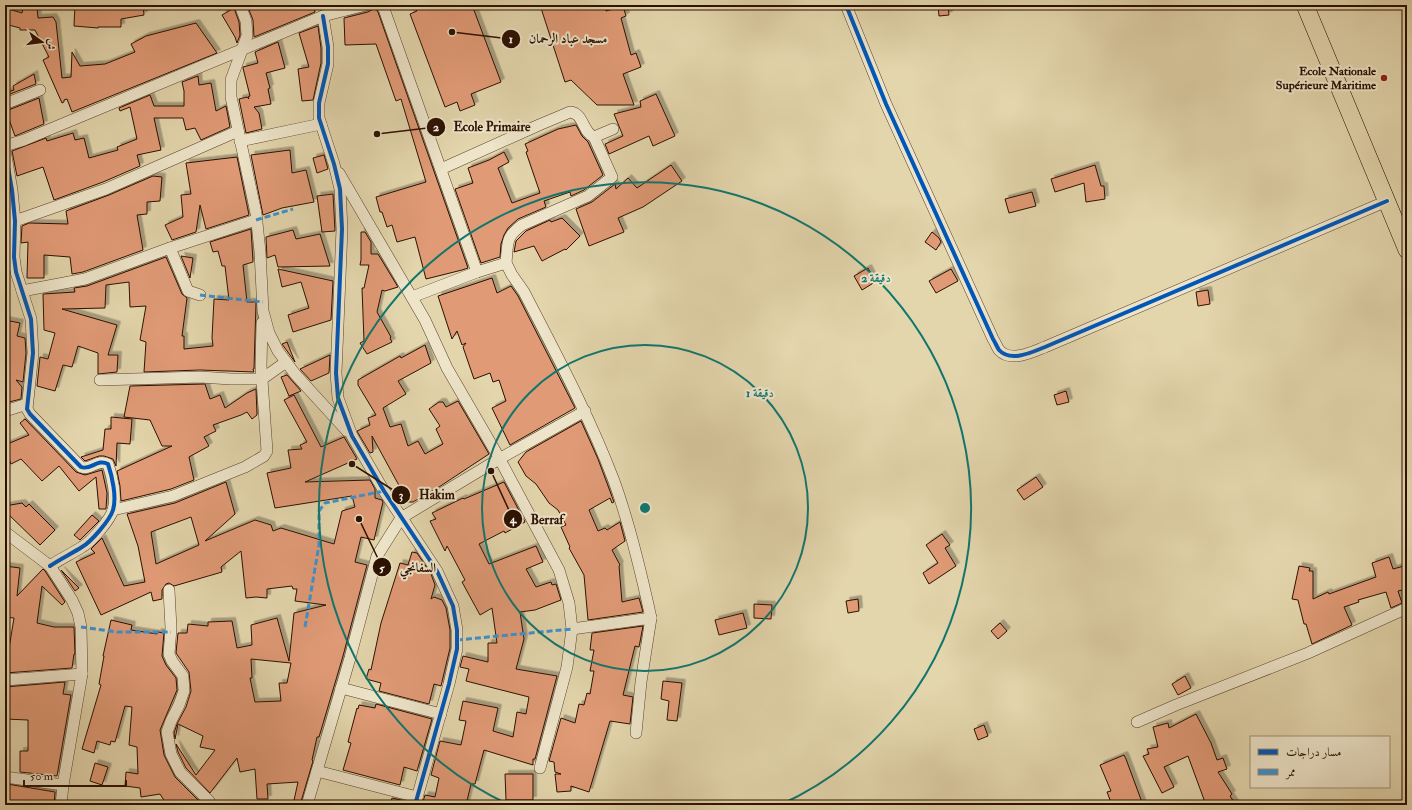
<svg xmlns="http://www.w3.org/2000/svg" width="1412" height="810" viewBox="0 0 1412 810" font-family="'IM FELL Double Pica',Amiri,serif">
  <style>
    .building { fill: #e09a76; stroke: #2b1000; fill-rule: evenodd; filter: url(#shadow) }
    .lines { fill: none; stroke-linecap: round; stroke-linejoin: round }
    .street-casing { stroke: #59412b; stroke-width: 12 }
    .primary-casing { stroke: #2b1000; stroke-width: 18 }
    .street { stroke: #ede4c9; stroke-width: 11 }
    .primary { stroke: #e3d5ac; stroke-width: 17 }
    .quiet { stroke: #3c92d0; stroke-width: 3; stroke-dasharray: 6 3; stroke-linecap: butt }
    .cycleway-casing { stroke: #ede4c9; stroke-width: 6 }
    .cycleway { stroke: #0057b8; stroke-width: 4 }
    .ring { fill: none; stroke: #0f766e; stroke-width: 2 }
    .poi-dot { fill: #8f2418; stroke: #ede4c9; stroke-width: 1.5 }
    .labels { text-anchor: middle; stroke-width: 4; stroke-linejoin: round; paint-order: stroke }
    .poi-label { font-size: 12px; font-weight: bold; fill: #2b1000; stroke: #ede4c9; text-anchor: end }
    .centre { fill: #0f766e; stroke: #ede4c9; stroke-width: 2 }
    .ring-label { font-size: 12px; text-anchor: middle; font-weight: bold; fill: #0f766e; stroke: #ede4c9; stroke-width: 4; stroke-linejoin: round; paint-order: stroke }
    .leader { fill: none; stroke: #2b1000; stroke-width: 1.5 }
    .callout-dot { fill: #2b1000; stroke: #ede4c9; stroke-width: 1.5 }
    .mark-label { font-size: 12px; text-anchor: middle; font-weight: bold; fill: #fff }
    .callout-label { font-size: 13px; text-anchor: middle; font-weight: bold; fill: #2b1000; stroke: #ede4c9; stroke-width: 4; stroke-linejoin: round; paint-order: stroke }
  </style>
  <defs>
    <filter id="shadow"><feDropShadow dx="3.5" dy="-3.5" stdDeviation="0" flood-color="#0004"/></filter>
  </defs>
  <rect width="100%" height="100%" fill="#e3d5ac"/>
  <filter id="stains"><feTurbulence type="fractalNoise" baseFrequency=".005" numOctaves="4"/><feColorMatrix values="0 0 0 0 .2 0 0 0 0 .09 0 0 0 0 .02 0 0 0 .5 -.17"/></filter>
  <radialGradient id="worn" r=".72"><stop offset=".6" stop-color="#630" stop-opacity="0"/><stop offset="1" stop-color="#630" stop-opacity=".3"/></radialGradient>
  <!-- building -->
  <g class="building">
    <path d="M75,5H122V7L143,5L144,15L121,19V27H98V28L74,26Z"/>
    <path d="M247,5H313L315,12L254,37L253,20Z"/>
    <path d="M415,5H472L501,82L471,94L475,105L460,111L457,102L445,107L410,14L417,11Z"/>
    <path d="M540,5H604L606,11L623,6L626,16L621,18L631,55L636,53L641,67L623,74L634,105H597L571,80L565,82Z"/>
    <path d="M938,5H948L949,15L939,16Z"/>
    <path d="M5,8L22,13L23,8H37L38,18L53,17L56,22L62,78L71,77L72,52L80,66L105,64L135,52L131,44L146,36L196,23L217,53L72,112L67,99L64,100V102L62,103L43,60L49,57L35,30H20V28L5,24Z"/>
    <path d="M234,8L239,22L240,35L237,43L235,37L222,15Z"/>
    <path d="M375,8L378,12L468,268L462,270L426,279L415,237L397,242L392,225L387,227L382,212H380L376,197L426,182L401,99L396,101L376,44L345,45L344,18L368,12Z"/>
    <path d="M318,26L321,48V63L313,100L302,101L298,69L309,67L299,33Z"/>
    <path d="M278,42L285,68L266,73L270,88L268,89L271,104L254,107L259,113L262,129L246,133L239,99L247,97L249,99L248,97L250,96L243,68V67L258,63L255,52Z"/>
    <path d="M34,74L36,84L5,96V93L14,90L13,86Z"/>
    <path d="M198,76L199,85L211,83L216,111L226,106L230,127L201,140L195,128L186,130L183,118H154L161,150L137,155L140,166L103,182L54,200L43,167L17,176L12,151L46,138L47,141L73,133L75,140L84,138L89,158L118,150L117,147L137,139L130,107L120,111L119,108L150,95L154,106H184V91L182,82Z"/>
    <path d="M656,94L675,136L653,146L649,136L609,154L605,144L623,136L614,114L641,107L640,101Z"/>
    <path d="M39,98L44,124L15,136L6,111Z"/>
    <path d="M576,125L582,136L588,142L603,175L584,190L571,196L570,192L544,201L546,207L518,219L508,228L504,235L501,244L500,257L481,263L455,189L473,183L468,168L489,160L504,152L509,162L498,168L512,203L540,193L526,152L528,151L525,144L558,129Z"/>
    <path d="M290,150L292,173L306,170L314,202L282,208L263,215L251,155Z"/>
    <path d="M324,155L328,169L317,173L313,158Z"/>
    <path d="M237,157L249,215L206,229L200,205L196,232L172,240L165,225L183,217L181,195L191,194L186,163Z"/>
    <path d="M671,165L682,181L643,207L618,218L624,232L589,246L576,209L592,202L615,184L616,189L628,178L637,188Z"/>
    <path d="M1095,165L1101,186H1104L1105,199L1086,202L1084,183L1055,192L1051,179Z"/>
    <path d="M153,176L162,177L160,201L147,202V214L137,215L143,250L83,272L72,274L70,257L44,255V278H27L28,242L21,243L22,226L29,223L68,224L66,211L109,195Z"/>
    <path d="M1032,192L1036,206L1009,213L1005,199Z"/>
    <path d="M333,194L335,231L322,232L317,196Z"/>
    <path d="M562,218L580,236L566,250L565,249L542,261L534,246L514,252L516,241L526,231L550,220L551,222Z"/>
    <path d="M5,223H8L7,246L5,247Z"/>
    <path d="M251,229L253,262L243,265L247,302H256L254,369H253L254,372L200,370L144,372L146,342L140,340L146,306L130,307L129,282L106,285L105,308L62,309L117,325L108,355H118L117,372L98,374V353L78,346L72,367L63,365L55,391L37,386L40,357L48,359L55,333L44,330L43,294L75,292L74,288L87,286L166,257L182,294L187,298L182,336H184V349L213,346L212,338L214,299L229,300L225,266H222L218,251L213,252L210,242Z"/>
    <path d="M293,230L296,239L320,234L330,266L278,267L275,255L267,258L266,237Z"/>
    <path d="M361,232H365L371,242V254H378L398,287L385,291L382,290L377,312L391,337L390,338L392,342L367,354L360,343L364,341L362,288H364L369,265H360L361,260Z"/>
    <path d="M932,232L939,238L941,242L936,250L925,242Z"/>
    <path d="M181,256L193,258L190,278Z"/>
    <path d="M868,268L875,282L862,290L854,276Z"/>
    <path d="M278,269L333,281L331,320L293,332L288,315L309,308L301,282L282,287Z"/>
    <path d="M951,269L958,281L936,293L929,281Z"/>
    <path d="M492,278L497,293L511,286L518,296L575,408L510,445L492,408L506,401L499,380L493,382L490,373L474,379L463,347L466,343L462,345L457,331L452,339L438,296Z"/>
    <path d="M1208,290L1210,304L1198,306L1196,292Z"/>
    <path d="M5,320L20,323L17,336L25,338L26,353L23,382L16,380L22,387L21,399L9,402H6L9,390L5,389Z"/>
    <path d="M287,342L295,362L282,344Z"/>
    <path d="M425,345L431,363L398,381L406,394L383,408L390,427L401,424L408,446L418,441L425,454L443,444L436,429L440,426L429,409L439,402H443L446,407L458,401L489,454L439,487L413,502H408L372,436L373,452L370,453L358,433L357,431L370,425L368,418L376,415L358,385V380L400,356L401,358Z"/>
    <path d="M330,355L329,373L311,381L300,369Z"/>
    <path d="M287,375L301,391L289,396L281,377Z"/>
    <path d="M205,384L210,399L220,395L225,408L247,393L256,389L257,415L252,419L247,412L241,415L213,425L216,431L204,437L209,446L189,457L194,480L171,489L121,501L120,486L117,471L172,446H162L150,420L124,417L130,386Z"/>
    <path d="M1066,391L1069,402L1057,405L1054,395Z"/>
    <path d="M294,395L321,447L344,437L357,459L305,482L370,480L375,489V498L382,500L383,502L374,540L361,537L355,562L367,565L343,656L319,737H317L312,760L313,761L300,805H293L298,782L267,784L268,799H257L255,769L240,772L237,758L210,793L186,768L178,752L176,744L196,775L215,750L200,747L203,736L178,724L175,739L174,733L177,724L186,707L191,691L189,672L176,653L178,633H187L188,624L208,626V622L232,621L237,648L252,645L251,625L277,618L289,661L294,613L326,605L295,601L297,589H293L292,586L267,589V598L256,597L246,598L241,551L221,567L222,572L174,586L169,583L166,584L162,590V599L153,601L151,592L101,615L76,562L95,553L91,549L102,538L124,586L145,582L138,546L127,514L175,503L226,482L235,514L205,541L255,520L271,525L273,531L281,528L334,544L342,511L355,507L352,496L275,508L267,473L291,468L288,450L302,449L300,445L307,442L284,400ZM191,517L199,545L156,564L151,532ZM251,659L291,663L287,683H279L281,701L255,702L250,678H252Z"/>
    <path d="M111,417L132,419L130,444L117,443L116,466L113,459L104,456H99L85,461L81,457L103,450L105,429H111Z"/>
    <path d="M25,419L76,472L85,475L102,470L107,493L106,509H99L96,477L79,491L59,466L42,481L21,459L11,464L5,449V445L29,435L20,423Z"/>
    <path d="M581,421L598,459L614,502L612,503L610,498L589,510L598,531L605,528L607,530L620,522L625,541L612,550L620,565L619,566L622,602L639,598L643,612L588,620L584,575L569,548L570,547L561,527L566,525L558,510L549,503L536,484L526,476L518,462L526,452Z"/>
    <path d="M1036,477L1043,487L1024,500L1017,490Z"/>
    <path d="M504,482L525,522L505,533L504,531L479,544L489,564L536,546L543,562L526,569L536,587L551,582L552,585L556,584L561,600L535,610L520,612L524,639L516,669L557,676L535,759H533V765L484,750L475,784H471L466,805H422L425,795L435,797L439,778L431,775L440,741L461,745L466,721L459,720L463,701L498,708L493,731L513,737L517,712L526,714L529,697L466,681L469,669L460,667L463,656L488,662V643H497L492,608L480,615L462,582L465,580L447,546L445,551L430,521L436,519L432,513L463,498L464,499Z"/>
    <path d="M22,503L26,507L29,504L55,530L40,545L5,511V506Z"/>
    <path d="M92,515L99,521L80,540L74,535Z"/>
    <path d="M942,534L950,545L945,548L956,566L929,584L923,573L938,563L926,545Z"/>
    <path d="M412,552L417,553L431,574L435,585L431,599L434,597L442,600L446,608L450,630V648L441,686L434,684L429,704L379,691L381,683L366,679L369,669L371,670L381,623L400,563L408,565Z"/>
    <path d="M1389,557L1393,569L1404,566L1407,576V589L1398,591L1402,603L1391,608L1386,592L1358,600L1359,602L1344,607L1352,625L1312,644L1306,624H1304L1298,600L1292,599L1299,566L1310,568L1309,571H1313V599L1328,592L1329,594L1376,577L1372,563Z"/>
    <path d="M5,566L20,568L17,596L43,569L45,571L65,602L62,605L42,586L37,623L54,627H74L75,654H74L72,668L5,673L14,618L5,617Z"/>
    <path d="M61,570L79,588L75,591Z"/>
    <path d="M858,599L859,611L848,613L846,601Z"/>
    <path d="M754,604L772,605L771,619L754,618Z"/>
    <path d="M743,613L747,628L719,635L715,620Z"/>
    <path d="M111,620L132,625L131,630L157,634L158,632L164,633L162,656L166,665L176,678L177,690L160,730L164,755L175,777L203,805H167L160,794L141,797L140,788L125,786L126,772L138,774L137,747L129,745L132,707L125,706L115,742L111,741L110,745L97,741L94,753L82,749L101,685L99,684L104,656H103Z"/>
    <path d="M1000,623L1007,631L998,639L991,631Z"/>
    <path d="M643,626L639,647L635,646L623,695L633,697L630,724L610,721L589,792L571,786V791L557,792L555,774H561L555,772L554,762L549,761L561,718L575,723L579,704L584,705L587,693L590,694L594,671H590L594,650H590L592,633Z"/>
    <path d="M1185,676L1191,688L1178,695L1172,684Z"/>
    <path d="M663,681L682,683L677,721L667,720L669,701L661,699Z"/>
    <path d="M65,682L63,694L71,695L57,776L20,772V751H28V720L5,719V687Z"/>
    <path d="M376,704L432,719L417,771L404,767L400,785L343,770L351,743L348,742L357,708L358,709L359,705L375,708Z"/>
    <path d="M1196,714L1211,743L1217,760L1223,758L1227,769L1218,772L1232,794L1230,796L1236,805H1206L1188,756L1164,767L1174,787L1162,793L1143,756L1149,754L1147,749L1158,747L1153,727L1168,723L1169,728Z"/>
    <path d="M984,725L988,736L978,740L974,729Z"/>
    <path d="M1124,755L1126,759L1143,805H1112L1107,792L1111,791L1100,765Z"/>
    <path d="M95,763L108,767L102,785L90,781Z"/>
    <path d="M505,774H533V800H506Z"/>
    <path d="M7,784L55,792L54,805H8L9,803H5Z"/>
    <path d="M392,798L409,802L408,805H390Z"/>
  </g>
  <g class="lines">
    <defs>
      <g id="street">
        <path d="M240,5L246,21L247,36L231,80V97L256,213L260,252L263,311L269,333L278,351L295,374L347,431"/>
        <path d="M381,5L384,9L477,272"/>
        <path d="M846,5L886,104L993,339C995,342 997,347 999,350C1011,363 1032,352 1045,347L1387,201"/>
        <path d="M323,16L328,47V64L319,103V118L334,164L340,189L342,229L336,373L338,398L352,436L384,491L437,571L453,606L457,630V649L449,684L415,805"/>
        <path d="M5,104L40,90"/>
        <path d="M240,141L321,124"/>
        <path d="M5,146L24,140L323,16L366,5"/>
        <path d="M5,150L12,190L15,221L14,257L16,272L31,319L33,353L27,409L30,414L81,467C91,471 97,458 108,464C112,476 117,497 113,510C110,520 91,542 82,547C71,554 60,559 50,566"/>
        <path d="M441,169L539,125L570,112C584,113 582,132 594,137L613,129"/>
        <path d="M339,173L425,320L447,368L498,456L559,570L569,603L572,629L567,667L540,768"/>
        <path d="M15,221L106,189L238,131"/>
        <path d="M170,248L188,291L200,295"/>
        <path d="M506,263C508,244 505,237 522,225L588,196L612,177L594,137"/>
        <path d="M22,291L85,279L170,248L256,220"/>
        <path d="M412,297L477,272L506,263L512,275L524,292C556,354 589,415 614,481C630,525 641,572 651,618"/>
        <path d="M100,380L200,377L231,379H262L286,362"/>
        <path d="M5,411L27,404"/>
        <path d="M113,510L173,496L245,467L264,456L267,451L261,366L262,323"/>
        <path d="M5,532L50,566L72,600L78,613L81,627L82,674L63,785L61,805"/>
        <path d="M169,590L171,628L169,654L172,661L183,676L184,691L179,705L171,721L167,732L171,754L180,772L209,801L210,805"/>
        <path d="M572,629L651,618L641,682L636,733"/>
        <path d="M5,680L82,674"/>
        <path d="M341,688L441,714"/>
        <path d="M1137,722L1176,705L1308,653L1407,608"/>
        <path d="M317,771L417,797"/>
        <path d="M5,777L63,785"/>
        <path d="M307,805L350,658L377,556L401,518L499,459L585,411"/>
      </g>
      <path id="primary" d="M1305,5L1407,250"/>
    </defs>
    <!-- street casing -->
    <use href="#street" class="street-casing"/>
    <!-- primary casing -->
    <use href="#primary" class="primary-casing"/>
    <!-- street -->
    <use href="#street" class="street"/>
    <!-- primary -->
    <use href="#primary" class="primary"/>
    <!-- quiet -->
    <g class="quiet">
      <path d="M256,220L293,209"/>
      <path d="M200,295L263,302"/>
      <path d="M81,627L117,632H171"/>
      <path d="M305,627L319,545V511L325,503L384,491"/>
      <path d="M457,640L572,629"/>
    </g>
    <defs>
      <g id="cycleway">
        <path d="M846,5L886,104L993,339C995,342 997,347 999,350C1011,363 1032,352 1045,347L1387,201"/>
        <path d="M323,16L328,47V64L319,103V118L334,164L340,189L342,229L336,373L338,398L352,436L384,491L437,571L453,606L457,630V649L449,684L415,805"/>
        <path d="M5,150L12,190L15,221L14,257L16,272L31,319L33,353L27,409L30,414L81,467C91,471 97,458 108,464C112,476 117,497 113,510C110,520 91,542 82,547C71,554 60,559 50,566"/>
      </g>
    </defs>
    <!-- cycleway casing -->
    <use href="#cycleway" class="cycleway-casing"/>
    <!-- cycleway -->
    <use href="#cycleway" class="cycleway"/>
  </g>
  <!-- distance rings -->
  <g class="ring">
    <circle cx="645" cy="508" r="163"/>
    <path d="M510 805A326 326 0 1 1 780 805"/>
  </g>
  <!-- markers -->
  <circle class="poi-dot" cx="1384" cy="78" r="4"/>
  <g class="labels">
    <!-- poi labels -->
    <g class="poi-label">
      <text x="1376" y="75">Ecole Nationale<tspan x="1376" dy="14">Supérieure Maritime</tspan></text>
    </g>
  </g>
  <circle cx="645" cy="508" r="6" class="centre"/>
  <g class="ring-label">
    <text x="876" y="282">2 دقيقة</text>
    <text x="760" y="397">1 دقيقة</text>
  </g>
  <!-- callouts -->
  <path class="leader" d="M452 32L511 39M377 134L436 127M352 464L401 495M491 471L513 519M359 519L382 567"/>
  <g class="callout-dot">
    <circle cx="452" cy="32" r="4"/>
    <circle cx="377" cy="134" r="4"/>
    <circle cx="352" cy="464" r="4"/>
    <circle cx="491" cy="471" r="4"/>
    <circle cx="359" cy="519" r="4"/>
    <circle cx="511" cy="39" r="10"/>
    <circle cx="436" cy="127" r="10"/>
    <circle cx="401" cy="495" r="10"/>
    <circle cx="513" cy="519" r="10"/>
    <circle cx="382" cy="567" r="10"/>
  </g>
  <g class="mark-label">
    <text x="511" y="43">1</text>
    <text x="436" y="131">2</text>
    <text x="401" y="499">3</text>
    <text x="513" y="523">4</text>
    <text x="382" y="572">5</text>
  </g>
  <g class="callout-label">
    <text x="568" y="43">مسجد عباد الرحمان</text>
    <text x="492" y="131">Ecole Primaire</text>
    <text x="437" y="499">Hakim</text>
    <text x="547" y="524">Berraf</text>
    <text x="418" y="572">السفانجي</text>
  </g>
  <!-- margin -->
  <rect width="1412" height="810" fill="none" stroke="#e3d5ac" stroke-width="20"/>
  <rect x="6" y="6" width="1400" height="798" fill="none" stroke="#2b1000" stroke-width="2"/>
  <rect x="10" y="10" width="1392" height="790" fill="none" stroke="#2b1000"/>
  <!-- legend -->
  <rect x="1250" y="736" width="140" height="52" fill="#ede4c9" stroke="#9f8f79"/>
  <rect x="1258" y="749" width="20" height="6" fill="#0057b8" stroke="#9f8f79"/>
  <text x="1286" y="756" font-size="12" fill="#2b1000">مسار دراجات</text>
  <rect x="1258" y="769" width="20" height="6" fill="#3c92d0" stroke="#9f8f79"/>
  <text x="1286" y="776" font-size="12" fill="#2b1000">ممر</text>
  <!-- north arrow -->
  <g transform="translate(42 42) rotate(104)" stroke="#ede4c9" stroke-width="3" paint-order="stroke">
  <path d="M0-3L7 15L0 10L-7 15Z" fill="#2b1000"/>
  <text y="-6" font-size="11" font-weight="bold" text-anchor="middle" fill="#2b1000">ش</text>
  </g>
  <!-- scale -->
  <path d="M24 780v6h102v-6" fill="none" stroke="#2b1000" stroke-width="2"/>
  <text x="30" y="780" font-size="12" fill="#2b1000" stroke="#ede4c9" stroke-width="3" paint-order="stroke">50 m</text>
  <rect width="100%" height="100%" filter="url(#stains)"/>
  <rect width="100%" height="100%" fill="url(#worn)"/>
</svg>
